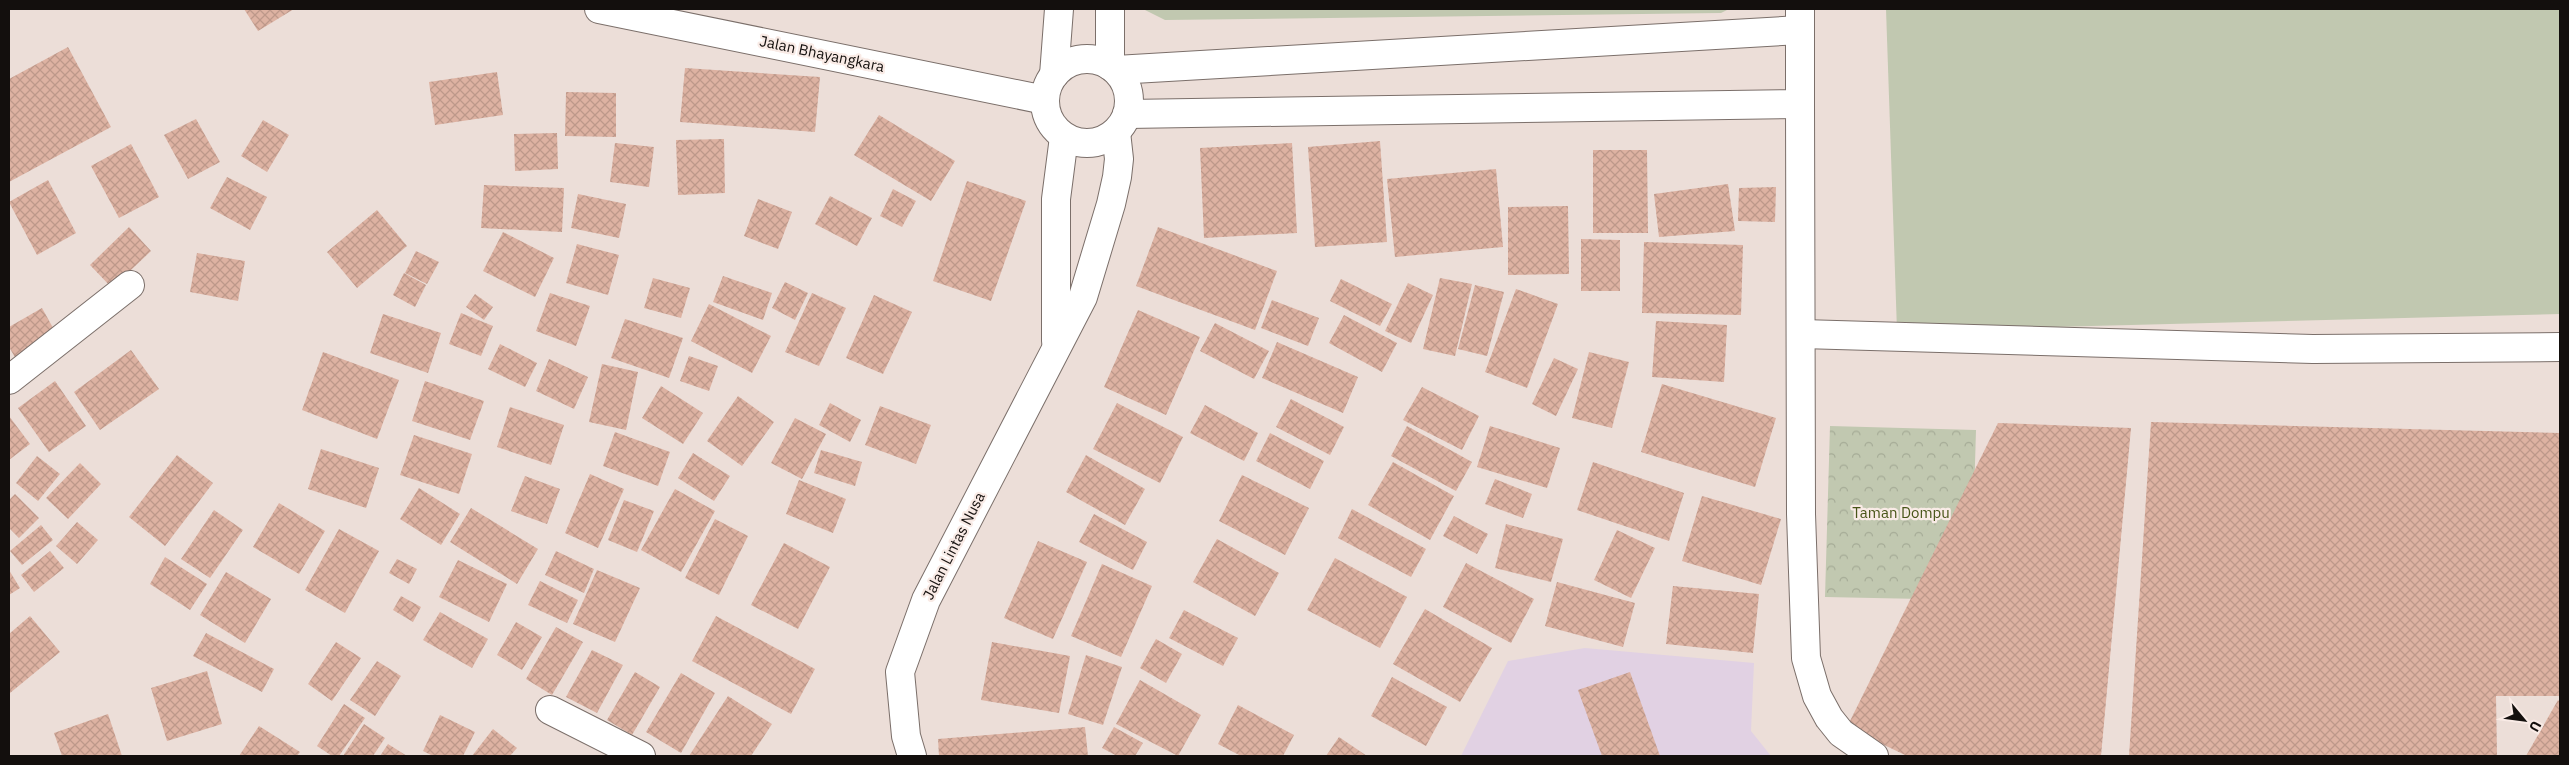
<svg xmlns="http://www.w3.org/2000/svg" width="2569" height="765" viewBox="0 0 2569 765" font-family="'IBM Plex Sans',sans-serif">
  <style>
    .education { fill: #e1d1e3 }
    .grass { fill: #c1c8b0 }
    .park { fill: url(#park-crowns) }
    .building { fill: url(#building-cross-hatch) }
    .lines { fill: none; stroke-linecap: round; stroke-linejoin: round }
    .minor-casing { stroke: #7b6f6a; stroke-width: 30 }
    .major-casing { stroke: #7b6f6a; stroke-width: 30 }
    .highway-casing { stroke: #7b6f6a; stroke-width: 30 }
    .minor { stroke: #fff; stroke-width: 28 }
    .major { stroke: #fff; stroke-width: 28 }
    .highway { stroke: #fff; stroke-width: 28 }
    .labels { text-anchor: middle; stroke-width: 4.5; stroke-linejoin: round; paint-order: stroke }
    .street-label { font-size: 15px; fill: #130f0d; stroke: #f9ebe6 }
    .park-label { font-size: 15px; fill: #485518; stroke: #f9ebe6 }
  </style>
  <defs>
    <pattern id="park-crowns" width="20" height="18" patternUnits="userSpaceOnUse" patternTransform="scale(1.25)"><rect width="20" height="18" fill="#c1c8b0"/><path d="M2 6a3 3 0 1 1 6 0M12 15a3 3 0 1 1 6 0" fill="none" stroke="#a5ab96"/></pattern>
    <pattern id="building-cross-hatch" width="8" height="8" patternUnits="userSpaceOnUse" patternTransform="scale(1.25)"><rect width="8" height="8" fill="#ddb2a2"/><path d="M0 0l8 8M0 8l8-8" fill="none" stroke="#bd988a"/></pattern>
  </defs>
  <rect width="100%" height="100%" fill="#ecded8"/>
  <!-- education -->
  <path class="education" d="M1585,648L1754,663L1751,731L1771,756H1461L1508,661Z"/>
  <!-- grass -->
  <g class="grass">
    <path d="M1143,9H1729L1721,13L1165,20Z"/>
    <path d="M1886,9H2560V314L1897,331Z"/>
  </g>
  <!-- park -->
  <path class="park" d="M1830,426L1976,430L1971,600L1825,597Z"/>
  <!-- building -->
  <g class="building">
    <path d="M244,9H294L258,31Z"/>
    <path d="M68,47L111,127L9,182V79Z"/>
    <path d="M685,68L820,77L815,132L680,122Z"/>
    <path d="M497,72L503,115L435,125L429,82Z"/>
    <path d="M566,92L616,93V137L565,136Z"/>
    <path d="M879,115L955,161L931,201L854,155Z"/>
    <path d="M196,119L220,162L188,179L164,135Z"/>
    <path d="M263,120L289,135L267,172L241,156Z"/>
    <path d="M557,133L558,169L515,171L514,134Z"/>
    <path d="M724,139L725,193L678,195L676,140Z"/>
    <path d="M1380,141L1387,242L1315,247L1308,147Z"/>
    <path d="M615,143L654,147L649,187L610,182Z"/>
    <path d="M1292,143L1297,233L1204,238L1200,148Z"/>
    <path d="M131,144L159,197L119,218L91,166Z"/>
    <path d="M1593,150H1647L1648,233H1593Z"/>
    <path d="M1496,169L1503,247L1395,257L1387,179Z"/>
    <path d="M227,177L267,197L250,230L210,208Z"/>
    <path d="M48,180L76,233L37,255L9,202Z"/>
    <path d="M967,181L1026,201L991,301L933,281Z"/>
    <path d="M1728,184L1735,231L1659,237L1654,194Z"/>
    <path d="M484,185L564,188L562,232L481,228Z"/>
    <path d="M1776,187L1775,222L1738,221L1739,188Z"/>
    <path d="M893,189L916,201L902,227L880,216Z"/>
    <path d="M578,194L626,204L619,238L571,228Z"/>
    <path d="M830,196L872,218L857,246L815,224Z"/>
    <path d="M758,199L792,212L778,249L744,236Z"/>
    <path d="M1568,206L1569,274L1508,275V207Z"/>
    <path d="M377,210L407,246L357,288L327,252Z"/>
    <path d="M129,227L151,251L112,288L90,265Z"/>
    <path d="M1158,227L1277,271L1255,330L1136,286Z"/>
    <path d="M503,232L554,258L535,297L483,271Z"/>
    <path d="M1581,239L1620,240V291H1581Z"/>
    <path d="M1644,242L1743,245L1741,315L1642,313Z"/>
    <path d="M577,244L619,255L608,295L566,283Z"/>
    <path d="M416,251L439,262L427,284L405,273Z"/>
    <path d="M197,253L245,261L238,301L190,292Z"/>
    <path d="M404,273L426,285L415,307L393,295Z"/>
    <path d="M723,276L772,293L763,320L713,302Z"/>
    <path d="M653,278L690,288L681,318L644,308Z"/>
    <path d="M1440,278L1472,284L1455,356L1423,349Z"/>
    <path d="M1341,279L1392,304L1380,326L1330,301Z"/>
    <path d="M785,282L808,293L795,320L772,308Z"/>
    <path d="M1408,283L1433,295L1411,343L1385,331Z"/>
    <path d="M1475,285L1504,292L1487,356L1458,349Z"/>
    <path d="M1516,289L1558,304L1527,388L1485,372Z"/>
    <path d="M550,293L590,306L576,346L536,331Z"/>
    <path d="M812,293L846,308L819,366L785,352Z"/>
    <path d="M475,294L493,307L484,320L466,307Z"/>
    <path d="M874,295L912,312L883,374L846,358Z"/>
    <path d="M1272,300L1319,318L1308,346L1261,328Z"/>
    <path d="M709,304L771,336L752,373L691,341Z"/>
    <path d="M42,308L57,335L16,359L9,347V327Z"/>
    <path d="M1138,310L1200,337L1166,415L1104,387Z"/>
    <path d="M461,313L493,326L481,356L449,344Z"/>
    <path d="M383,314L441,333L428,373L370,353Z"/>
    <path d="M1344,315L1397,343L1382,372L1329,343Z"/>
    <path d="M625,319L683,338L669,378L611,358Z"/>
    <path d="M1656,321L1727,325L1724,382L1652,377Z"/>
    <path d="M1215,323L1269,351L1254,379L1200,351Z"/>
    <path d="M1277,342L1358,377L1343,413L1262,378Z"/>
    <path d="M500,344L537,363L525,387L488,369Z"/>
    <path d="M131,350L159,389L100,430L74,392Z"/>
    <path d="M323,352L399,380L377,439L302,410Z"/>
    <path d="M1589,352L1629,362L1612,428L1572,418Z"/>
    <path d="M689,356L718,366L709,391L680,381Z"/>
    <path d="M1554,358L1578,369L1556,416L1532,404Z"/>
    <path d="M549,359L588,377L574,409L536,391Z"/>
    <path d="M602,364L638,372L626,430L589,422Z"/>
    <path d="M55,381L86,426L49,452L18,408Z"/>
    <path d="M425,381L484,401L470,440L412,421Z"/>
    <path d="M1662,384L1776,418L1755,487L1641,452Z"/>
    <path d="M661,386L703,413L683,444L642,418Z"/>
    <path d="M1422,387L1479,416L1462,450L1403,420Z"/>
    <path d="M738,396L774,422L742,466L707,441Z"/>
    <path d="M1291,399L1344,427L1330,455L1276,427Z"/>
    <path d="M830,403L861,420L850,442L819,425Z"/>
    <path d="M1117,403L1183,437L1160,483L1093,449Z"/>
    <path d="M1205,405L1258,433L1244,461L1190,433Z"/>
    <path d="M880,406L931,425L916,464L865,445Z"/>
    <path d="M510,407L564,425L551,465L497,447Z"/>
    <path d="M9,416L30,444L9,460Z"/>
    <path d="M795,418L826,434L802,479L771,463Z"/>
    <path d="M2151,422L2560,433V696H2496L2497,756H2129Z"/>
    <path d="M1998,423L2131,428L2101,756H1907L1847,727Z"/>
    <path d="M1407,426L1472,462L1456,491L1391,456Z"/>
    <path d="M1490,426L1560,448L1547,488L1477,467Z"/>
    <path d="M615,432L670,452L658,486L603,466Z"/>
    <path d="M1270,433L1324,461L1310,489L1256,461Z"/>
    <path d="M414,435L472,454L459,494L400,475Z"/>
    <path d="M321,449L379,468L366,508L308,489Z"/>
    <path d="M821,450L862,462L855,486L814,473Z"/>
    <path d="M693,453L730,476L714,501L678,478Z"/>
    <path d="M177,455L213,483L165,546L129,517Z"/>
    <path d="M1086,455L1145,489L1125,525L1066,492Z"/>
    <path d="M37,456L60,474L38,501L16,483Z"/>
    <path d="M1393,462L1454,496L1430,540L1368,505Z"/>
    <path d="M1593,462L1684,493L1669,541L1577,510Z"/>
    <path d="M80,463L101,484L68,519L46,498Z"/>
    <path d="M590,474L624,489L598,548L565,533Z"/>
    <path d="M1242,475L1309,508L1285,555L1219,521Z"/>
    <path d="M525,476L560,489L547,524L511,511Z"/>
    <path d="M1495,479L1532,494L1523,518L1485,504Z"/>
    <path d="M799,480L846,499L833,533L786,514Z"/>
    <path d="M419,488L460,514L441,545L400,519Z"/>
    <path d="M675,489L715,511L681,572L641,550Z"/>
    <path d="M15,494L39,518L19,538L9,528V500Z"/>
    <path d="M1702,496L1781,519L1761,585L1682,561Z"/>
    <path d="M624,500L654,511L637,552L608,540Z"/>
    <path d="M279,503L325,531L299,574L253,547Z"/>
    <path d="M471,508L538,549L517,584L450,542Z"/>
    <path d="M1352,509L1426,549L1411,577L1338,538Z"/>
    <path d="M214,510L243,530L210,578L181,559Z"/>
    <path d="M1094,514L1147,542L1133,570L1079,542Z"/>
    <path d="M1454,516L1488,534L1477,554L1443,536Z"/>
    <path d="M715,519L748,536L719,595L685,578Z"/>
    <path d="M77,522L98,540L77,564L56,546Z"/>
    <path d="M1506,524L1563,539L1551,582L1495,568Z"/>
    <path d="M41,525L53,540L22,565L10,551Z"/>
    <path d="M339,529L379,551L345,613L305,590Z"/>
    <path d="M1617,530L1655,548L1631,598L1594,580Z"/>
    <path d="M1217,539L1279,573L1255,616L1193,582Z"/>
    <path d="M1038,541L1087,562L1053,639L1004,618Z"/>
    <path d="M784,543L830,567L798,629L751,605Z"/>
    <path d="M50,551L64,568L34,592L21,575Z"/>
    <path d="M556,551L594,569L584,593L545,575Z"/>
    <path d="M165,557L207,584L190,610L150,584Z"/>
    <path d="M1335,558L1407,597L1380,648L1307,610Z"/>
    <path d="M397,559L417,569L409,584L389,573Z"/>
    <path d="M458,560L507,584L489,622L439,597Z"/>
    <path d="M1466,563L1534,599L1511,643L1443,607Z"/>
    <path d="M1102,564L1152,586L1121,657L1071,636Z"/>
    <path d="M9,570L20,588L9,595Z"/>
    <path d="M597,570L640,588L615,642L573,624Z"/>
    <path d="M226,572L271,599L245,643L200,615Z"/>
    <path d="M540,581L578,600L567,623L528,605Z"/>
    <path d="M1557,582L1635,603L1623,647L1545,626Z"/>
    <path d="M1673,586L1759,594L1753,653L1666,644Z"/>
    <path d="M401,596L421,607L413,622L393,610Z"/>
    <path d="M1425,609L1492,648L1460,702L1393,664Z"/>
    <path d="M1184,610L1238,638L1223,666L1169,638Z"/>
    <path d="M440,612L488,639L472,668L423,640Z"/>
    <path d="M30,616L60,652L10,693L9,634Z"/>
    <path d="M716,616L815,669L791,714L692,661Z"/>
    <path d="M516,622L542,637L522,670L497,655Z"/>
    <path d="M556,627L583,642L552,695L526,679Z"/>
    <path d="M206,633L274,669L262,692L193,656Z"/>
    <path d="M1156,639L1182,654L1166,683L1140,668Z"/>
    <path d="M336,642L361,658L332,701L308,684Z"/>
    <path d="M992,642L1070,656L1059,713L981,700Z"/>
    <path d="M592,650L623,665L597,713L566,697Z"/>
    <path d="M1086,655L1122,667L1103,725L1068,714Z"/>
    <path d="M377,661L401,676L375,716L350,700Z"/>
    <path d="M207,671L222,724L167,741L151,688Z"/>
    <path d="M635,672L660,687L632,735L607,720Z"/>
    <path d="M1630,672L1660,756H1602L1578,690Z"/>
    <path d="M681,673L715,693L681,753L646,732Z"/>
    <path d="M1392,677L1447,707L1426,746L1371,716Z"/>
    <path d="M1140,680L1201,715L1178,756L1116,724Z"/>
    <path d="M728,696L772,724L751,756H689Z"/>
    <path d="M2558,700L2560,702V756H2526Z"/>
    <path d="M344,704L365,718L339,756H332L317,746Z"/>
    <path d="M1238,705L1294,735L1283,756H1241L1218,744Z"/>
    <path d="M108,714L122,756H62L54,733Z"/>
    <path d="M440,715L475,732L463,756H433L423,751Z"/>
    <path d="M364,724L385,738L373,756H343Z"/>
    <path d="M259,726L300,752L297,756H239Z"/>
    <path d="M1085,727L1088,756H939L938,739Z"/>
    <path d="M1114,727L1143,743L1135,756H1117L1102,748Z"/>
    <path d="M493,729L517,748L510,756H472Z"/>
    <path d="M1339,737L1367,756H1326Z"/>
    <path d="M388,744L407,756H380Z"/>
  </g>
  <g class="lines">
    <defs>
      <g id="minor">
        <path d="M1800,104L1801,514L1806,658L1817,696L1829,718L1841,733L1874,756"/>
        <path d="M1802,334L2313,349L2560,347"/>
        <path d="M9,380L130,285"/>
        <path d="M550,710L641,756"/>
      </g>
      <g id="major">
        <path d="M1116,70L1800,30"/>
        <path d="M1127,114L1800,104V9"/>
      </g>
      <g id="highway">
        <path d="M599,9L1045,100"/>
        <path d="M1110,9V66"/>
        <circle cx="1087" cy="101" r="42"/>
        <path d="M1054,75L1059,9"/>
        <path d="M1056,341V199L1064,137"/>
        <path d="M912,756L906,736L900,672L926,600L1083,297L1111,204L1117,177L1119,159L1116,132"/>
      </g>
    </defs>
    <!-- minor casing -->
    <use href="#minor" class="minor-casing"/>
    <!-- major casing -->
    <use href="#major" class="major-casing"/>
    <!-- highway casing -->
    <use href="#highway" class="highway-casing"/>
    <!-- minor -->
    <use href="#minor" class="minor"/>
    <!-- major -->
    <use href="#major" class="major"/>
    <!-- highway -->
    <use href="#highway" class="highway"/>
  </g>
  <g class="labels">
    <!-- street labels -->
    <g class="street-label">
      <text transform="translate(822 54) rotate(12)" y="5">Jalan Bhayangkara</text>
      <text transform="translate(954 546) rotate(-63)" y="5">Jalan Lintas Nusa</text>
    </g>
    <!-- park labels -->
    <g class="park-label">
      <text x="1901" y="518">Taman Dompu</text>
    </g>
  </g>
  <!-- border -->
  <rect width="2569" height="765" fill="none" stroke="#130f0d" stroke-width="20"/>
  <!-- north arrow -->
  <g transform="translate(2524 720) rotate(119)" stroke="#f9ebe6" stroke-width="4" paint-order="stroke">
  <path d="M0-4L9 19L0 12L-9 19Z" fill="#130f0d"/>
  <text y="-8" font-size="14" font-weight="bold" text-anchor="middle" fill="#130f0d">U</text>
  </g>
</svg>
